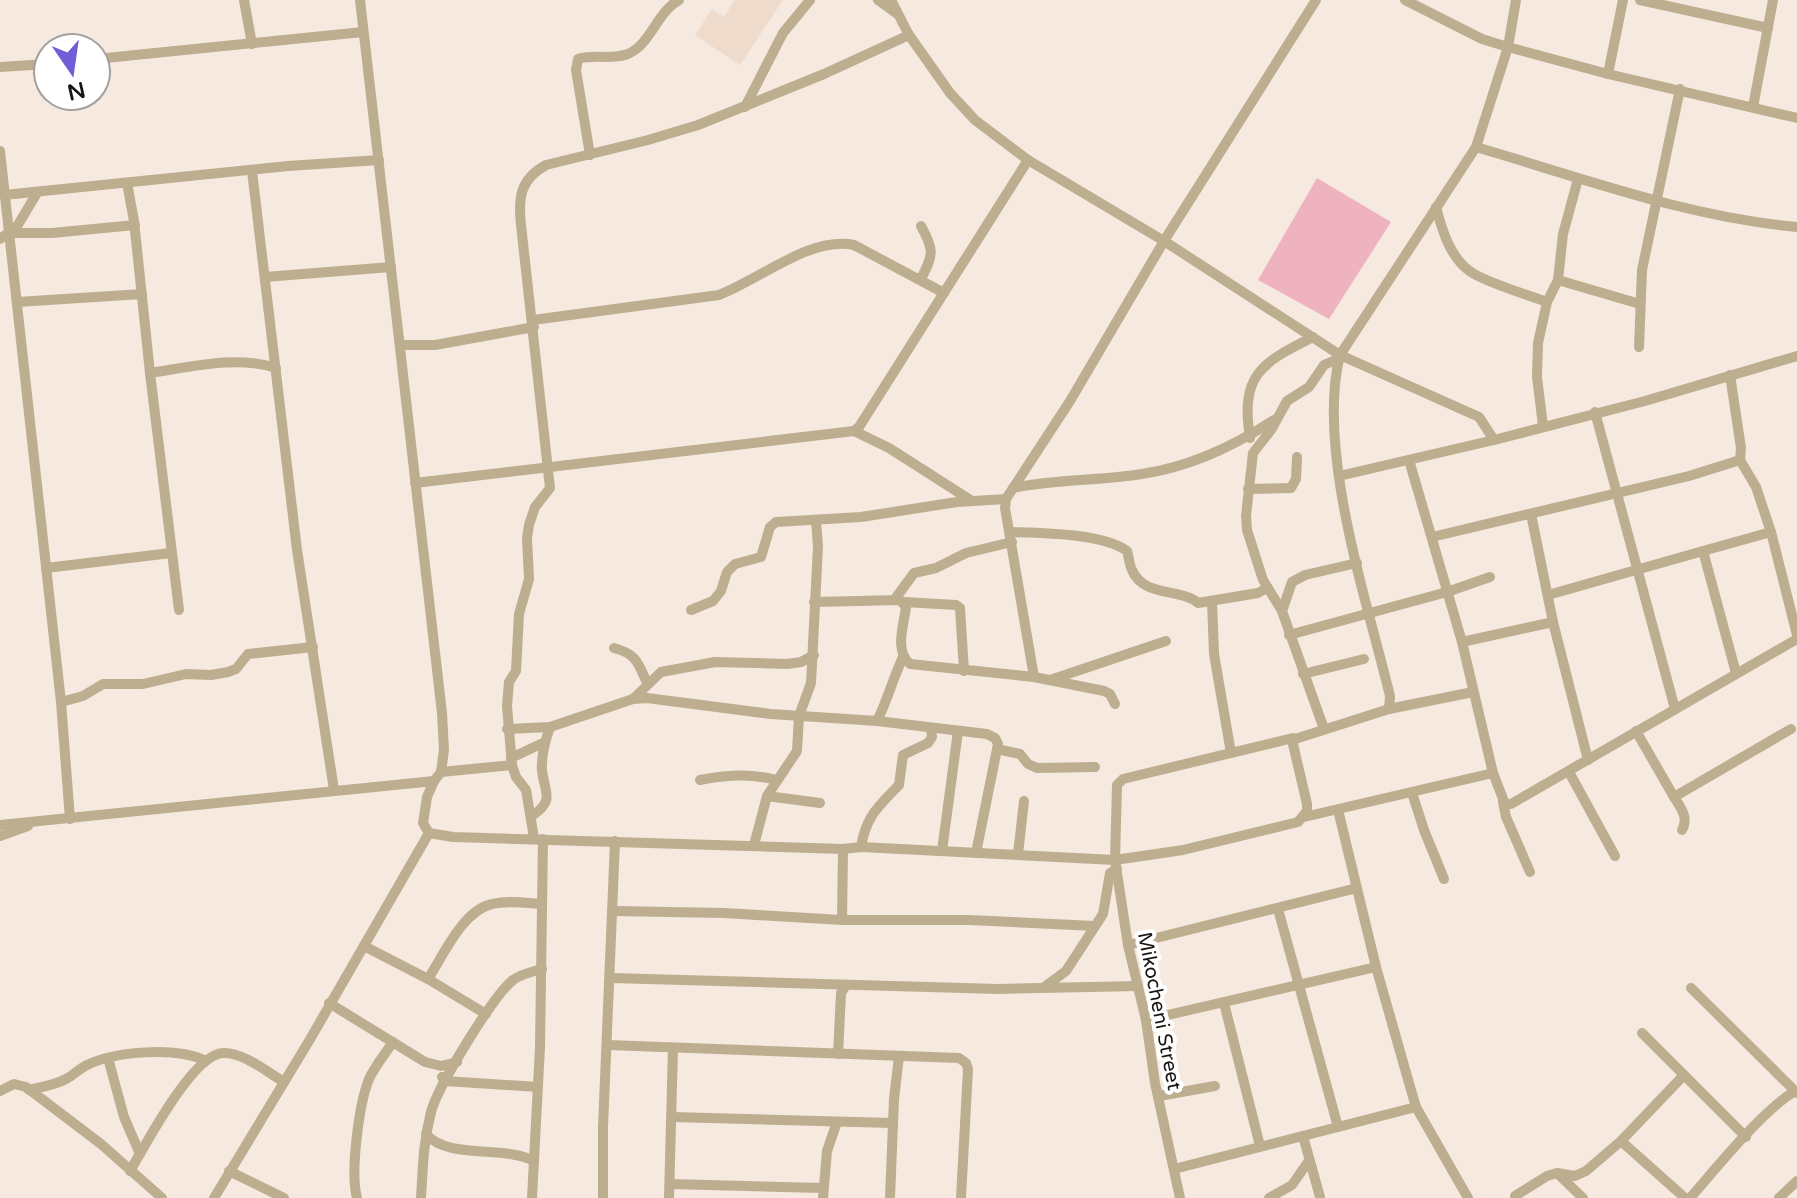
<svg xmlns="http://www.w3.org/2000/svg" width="1797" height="1198" viewBox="0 0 1797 1198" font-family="'Varela Round',sans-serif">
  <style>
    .built { fill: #eedbcc }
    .garden { fill: #efb3bf }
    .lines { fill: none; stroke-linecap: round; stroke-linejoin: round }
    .minor { stroke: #bdae90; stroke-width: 10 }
    .labels { text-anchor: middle; stroke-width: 8; stroke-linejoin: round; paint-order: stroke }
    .street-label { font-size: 20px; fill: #191512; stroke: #fff }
  </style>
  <rect width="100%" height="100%" fill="#f6e9df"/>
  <!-- built -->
  <path class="built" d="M735,0H783L740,65L695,35L712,9L724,17Z"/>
  <!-- garden -->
  <path class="garden" d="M1317,178L1391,222L1329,319L1258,280Z"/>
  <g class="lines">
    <!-- minor -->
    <g class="minor">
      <path d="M244,0L252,44"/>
      <path d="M360,0L442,713L444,750L441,772L434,781L427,797L423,823L429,833L453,837L843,849L861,847L1115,860L1183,850L1298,822L1307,811V804L1292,740L1389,709L1390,696C1367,601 1316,449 1340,355L1476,147L1508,47L1516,0"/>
      <path d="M878,0L896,13"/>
      <path d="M891,0L909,35L950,93L975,120L1028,160L1164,241L1340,355L1479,417L1494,440"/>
      <path d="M1405,0L1482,39L1508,47L1608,74L1797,118"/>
      <path d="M1640,0L1768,28"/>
      <path d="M96,59L363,32"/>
      <path d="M0,67L48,64"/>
      <path d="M1608,74L1623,0"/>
      <path d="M745,107L783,33L810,0"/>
      <path d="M1753,107L1773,0"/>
      <path d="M1476,147C1582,178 1687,217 1797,227"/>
      <path d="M0,151L61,702L70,819"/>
      <path d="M590,155L576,70L578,59C593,54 612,60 628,54C651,44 657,12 679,0"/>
      <path d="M252,171L297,550L334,790"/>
      <path d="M127,183L134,221L150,373L179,610"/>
      <path d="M4,195L288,166L379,160"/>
      <path d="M1436,207C1442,230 1450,258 1471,272C1485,282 1528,295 1547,302"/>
      <path d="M921,226C935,251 933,255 921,279"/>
      <path d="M13,233L37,193"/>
      <path d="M0,239L8,233H52L135,225"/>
      <path d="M265,277L391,267"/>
      <path d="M1558,280L1640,304"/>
      <path d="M17,302L142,294"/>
      <path d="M533,320L719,295C761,279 810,236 854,245L944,293"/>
      <path d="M400,345H435L534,327"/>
      <path d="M1639,347L1642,270L1680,89"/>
      <path d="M150,373C191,367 235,355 276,368"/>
      <path d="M1730,375L1741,448L1740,460"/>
      <path d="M1595,412L1675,709"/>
      <path d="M1543,426L1537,377L1538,343L1547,302L1558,280L1563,234L1578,179"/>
      <path d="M854,431L889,448L972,501"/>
      <path d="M1250,438C1240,375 1261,363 1313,337"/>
      <path d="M1409,460L1462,642L1493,773L1505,804H1511L1797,639"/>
      <path d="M1339,476L1494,440L1645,401L1797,356"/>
      <path d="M415,483L854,431L859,427L1028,160"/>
      <path d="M1013,488C1056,479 1099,481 1142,474C1190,467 1234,446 1274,420"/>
      <path d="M1248,489L1291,488L1296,479L1297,457"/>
      <path d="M1531,514L1553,622L1588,760"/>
      <path d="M1010,532C1041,533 1102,533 1127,551C1129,557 1129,564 1132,570C1143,597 1180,588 1198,603L1258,593L1267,588"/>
      <path d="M1432,537L1689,476L1740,460L1756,487L1771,532L1797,635"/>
      <path d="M1703,551L1771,532"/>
      <path d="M46,568L171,553"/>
      <path d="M1548,595L1703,551L1736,673"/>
      <path d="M895,599L914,573L936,568L966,553L1012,542"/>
      <path d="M1212,601L1214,654L1231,753"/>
      <path d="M814,602L900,600L906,607C904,625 894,650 910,664L1034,677L1104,691L1110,694L1115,704"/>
      <path d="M904,602L956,605L960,608L964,671"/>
      <path d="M691,610L713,601L721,591L727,572L735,564L761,557L770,527L776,522L861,517L957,502L1006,499"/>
      <path d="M1282,611L1292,582L1305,575L1357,563"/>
      <path d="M1289,635L1447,592L1490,577"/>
      <path d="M1462,642L1553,622"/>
      <path d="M614,648C637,654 638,663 647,683"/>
      <path d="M1303,674L1364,659"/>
      <path d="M1034,677L1005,508L1006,499L1070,401L1164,241L1316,0"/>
      <path d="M1050,680L1166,641"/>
      <path d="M633,699L661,672L715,662L787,664L801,662L814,655"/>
      <path d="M61,702L83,696L103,684H143L186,674L211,675L228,672L236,669L248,654L313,647"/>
      <path d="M1389,709L1473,692"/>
      <path d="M877,721C888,699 893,678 903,657"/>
      <path d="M507,729L550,727L633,699L647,698L771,714L877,721L987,734L995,738L998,744L976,853"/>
      <path d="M1324,729L1282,611L1263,580L1247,530L1246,516L1253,453L1271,430L1287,401L1309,387L1324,365L1340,358"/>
      <path d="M1636,731L1674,797L1791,729"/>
      <path d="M997,749L1020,754L1028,764L1037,768L1095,767"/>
      <path d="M511,758L545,742"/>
      <path d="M441,772L512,765"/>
      <path d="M1569,772L1615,856"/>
      <path d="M700,780C726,775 750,773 776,780"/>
      <path d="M1412,793L1424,830L1444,879"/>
      <path d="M767,796L820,803"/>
      <path d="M1674,797C1681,808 1689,818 1682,830"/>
      <path d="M1503,802L1506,817L1530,872"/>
      <path d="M1338,810L1376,967L1411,1090L1416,1107L1468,1198"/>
      <path d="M532,816C555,800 545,794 542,771C541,757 545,741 550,727"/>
      <path d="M1304,817L1493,773"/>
      <path d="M0,825L434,781"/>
      <path d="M0,836L28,826"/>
      <path d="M534,838L526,790L516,777L512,765L507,706L509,682L516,671L519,614L529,579L527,538L529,525L535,507L550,488L521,225C518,198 520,179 546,165L648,140L698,125L824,74L909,35"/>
      <path d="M754,845L767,796L797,751L799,716L811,683L818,546L816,521"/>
      <path d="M861,847C866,816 878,807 899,785L903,755L928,743L932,737L931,728"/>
      <path d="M942,851L958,731"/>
      <path d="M1018,854L1024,801"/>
      <path d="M1278,909L1338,1127"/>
      <path d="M613,911L724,913L842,920H969L1095,926"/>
      <path d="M842,920L843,849"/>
      <path d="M1128,945L1357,888"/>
      <path d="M364,946L428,979L486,1014"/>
      <path d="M611,978L998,989L1138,986"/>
      <path d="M428,979C443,956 463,910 492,904C508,900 526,903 542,904"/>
      <path d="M1043,988L1066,971L1103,914L1110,873L1117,869"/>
      <path d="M1691,988L1797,1093"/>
      <path d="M329,1003L425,1062L441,1066L457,1062"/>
      <path d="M1224,1003L1260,1146"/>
      <path d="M1146,1020L1376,967"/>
      <path d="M1642,1033L1746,1137"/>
      <path d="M608,1045L959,1058L966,1063L968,1069L961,1198"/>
      <path d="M838,1054L841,993L846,985"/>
      <path d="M108,1058L124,1117L140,1154"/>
      <path d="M442,1077L445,1081L538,1087"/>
      <path d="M29,1090C41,1087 55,1085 66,1079C73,1075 79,1069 87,1065C116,1051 175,1047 204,1060"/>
      <path d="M0,1091L14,1084L26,1087L101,1144L162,1198"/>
      <path d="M1159,1096L1215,1086"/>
      <path d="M672,1117L893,1123"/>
      <path d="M426,1134C448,1160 504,1145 534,1161"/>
      <path d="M1303,1136L1320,1197"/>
      <path d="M1621,1141L1685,1198"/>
      <path d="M1174,1169L1416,1107"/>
      <path d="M130,1171C146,1144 193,1054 223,1053C243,1052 267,1072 284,1082"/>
      <path d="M229,1171L284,1198"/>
      <path d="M1559,1175L1583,1198"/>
      <path d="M670,1184L823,1188"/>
      <path d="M1515,1196L1547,1176L1557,1173L1575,1176L1586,1171L1621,1141L1684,1075"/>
      <path d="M214,1198L309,1041L429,833"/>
      <path d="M357,1198C350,1172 359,1104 369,1079C375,1066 385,1054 393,1042"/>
      <path d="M421,1198C423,1166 423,1144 431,1112C438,1086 493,996 513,980C521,974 532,972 542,969"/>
      <path d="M532,1198L540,1047L543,839"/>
      <path d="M603,1198V1127L615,841"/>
      <path d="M669,1198L673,1048"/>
      <path d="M823,1198L827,1151L837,1122"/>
      <path d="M890,1198L894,1099L899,1056"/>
      <path d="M1180,1198L1155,1083L1146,1020L1128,945L1115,860L1117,785L1123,779L1293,738"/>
      <path d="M1269,1198L1292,1185L1308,1162"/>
      <path d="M1690,1198C1714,1171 1766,1106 1796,1091"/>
      <path d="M1779,1198L1797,1181"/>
    </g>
  </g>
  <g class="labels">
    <!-- street labels -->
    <g class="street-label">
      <text transform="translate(1160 1011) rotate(79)" y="7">Mikocheni Street</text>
    </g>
  </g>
  <!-- north arrow -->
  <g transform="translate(72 72) rotate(167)"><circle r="38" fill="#ffffff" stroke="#a3a1a0" stroke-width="2"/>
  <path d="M0-6L14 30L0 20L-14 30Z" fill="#725dd7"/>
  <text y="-12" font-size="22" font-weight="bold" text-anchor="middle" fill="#191512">N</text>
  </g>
</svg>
